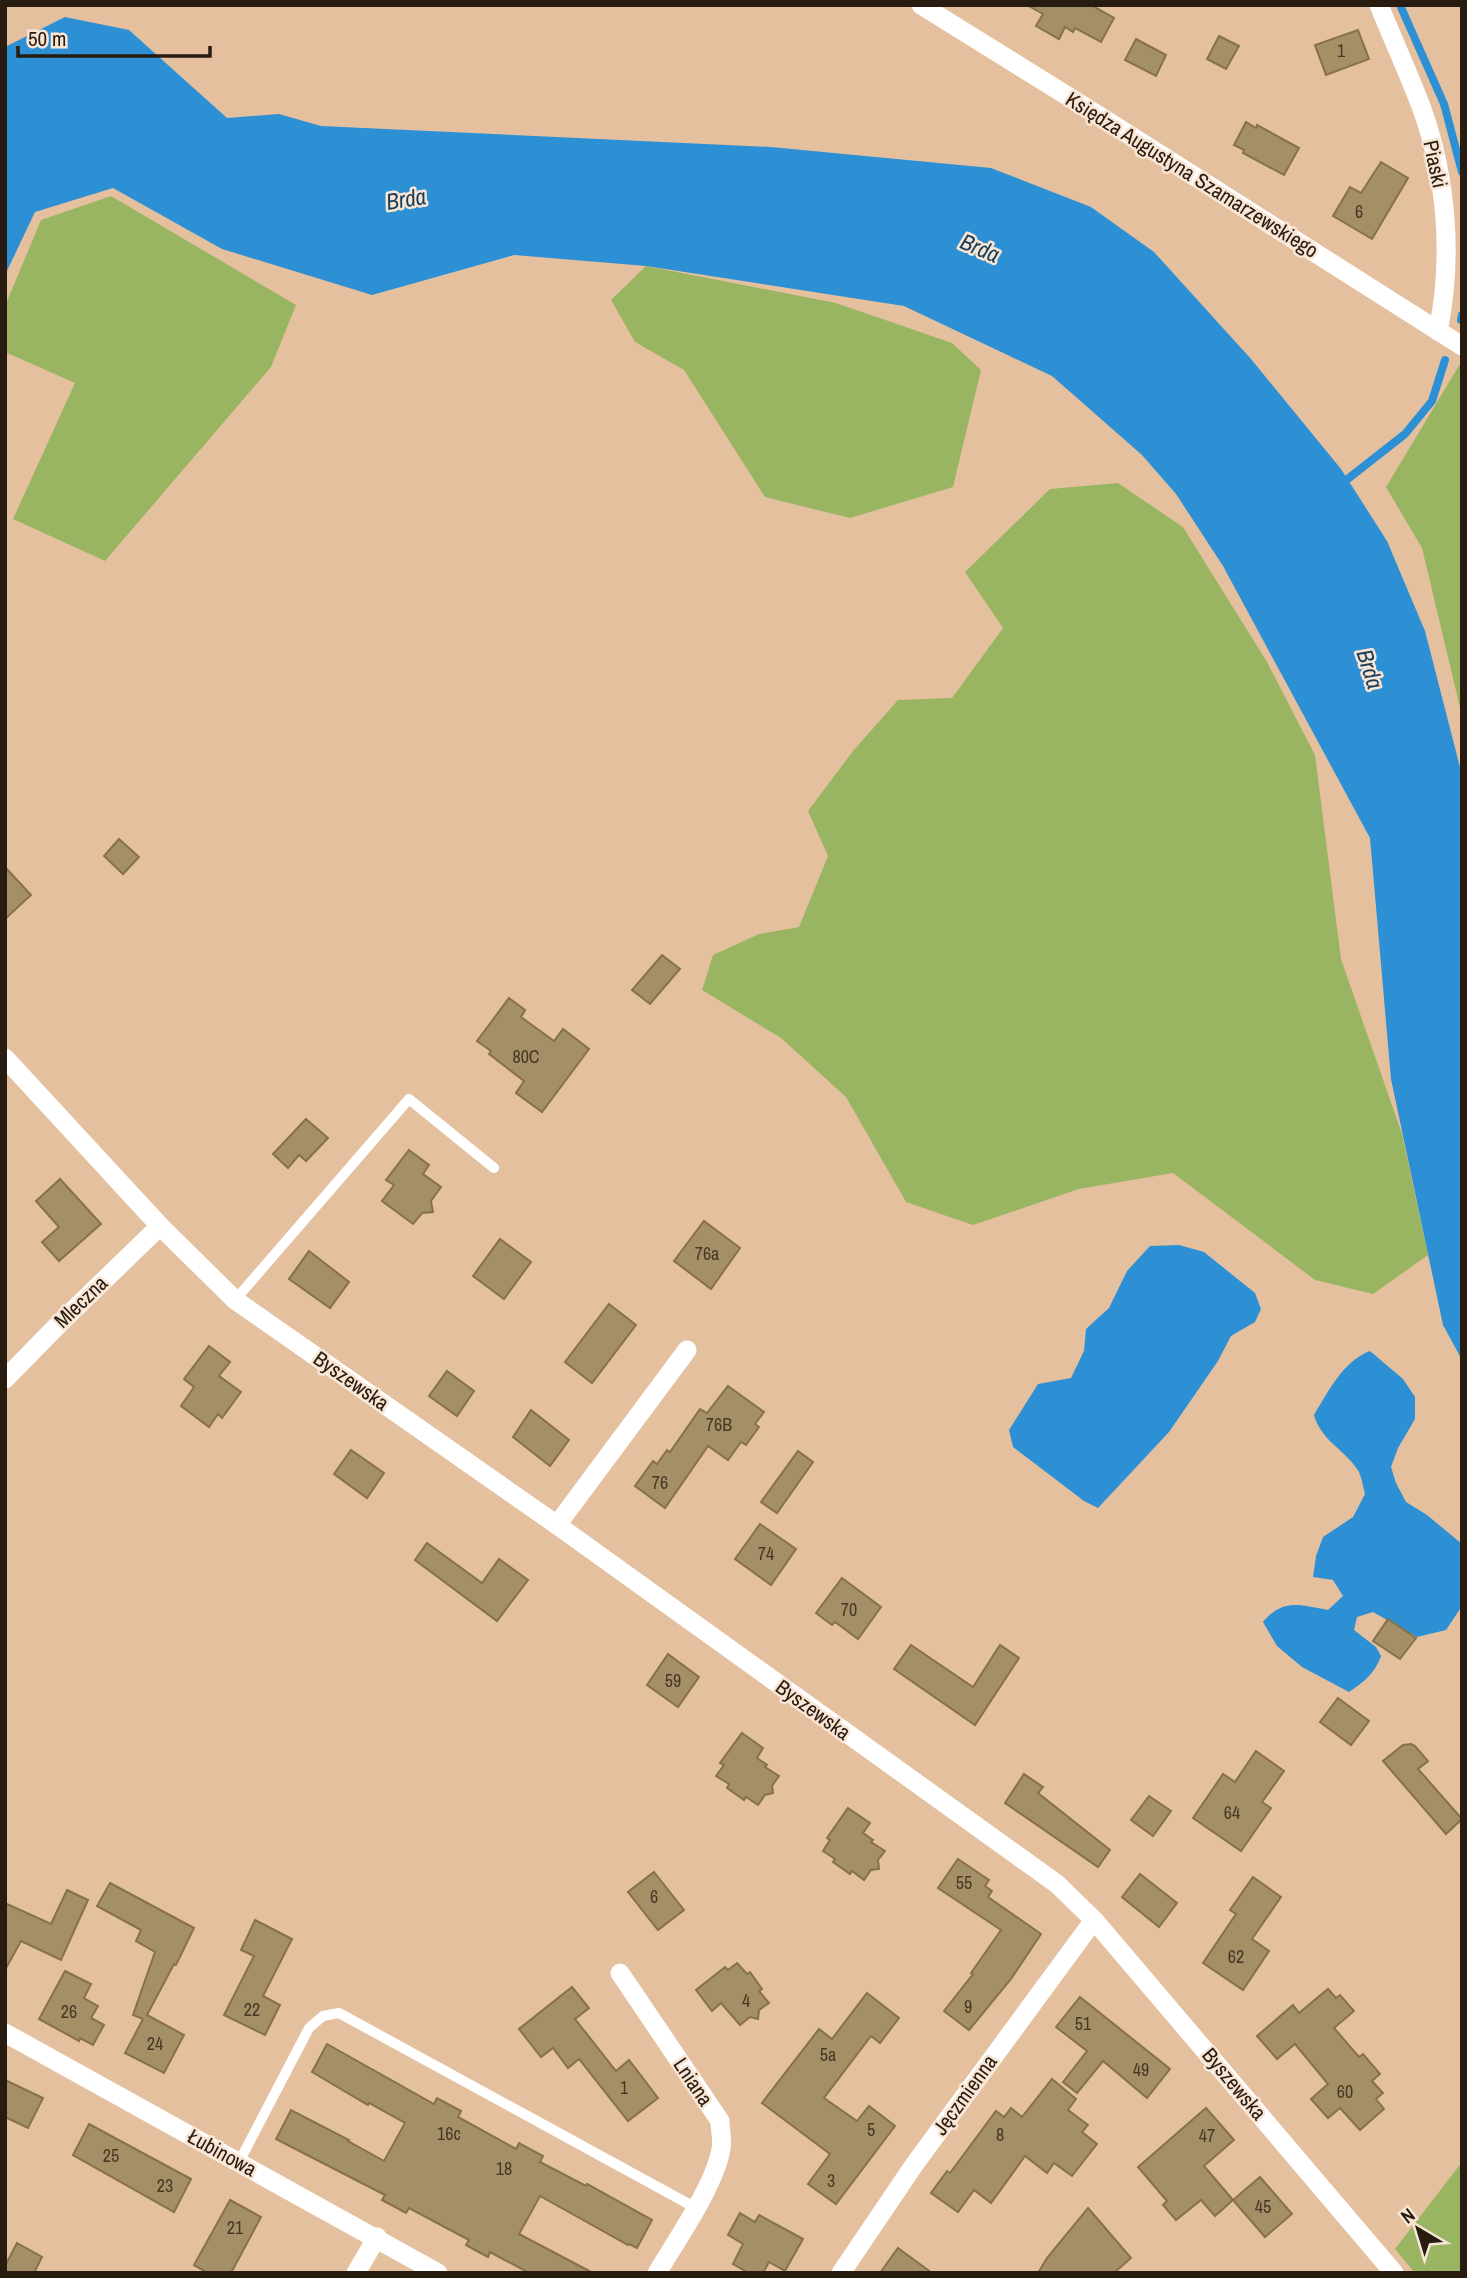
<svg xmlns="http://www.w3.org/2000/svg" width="1467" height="2278" viewBox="0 0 1467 2278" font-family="'Archivo Narrow',sans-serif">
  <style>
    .green { fill: #9ab562 }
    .water { fill: #2d90d4 }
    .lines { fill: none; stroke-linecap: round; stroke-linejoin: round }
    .stream { stroke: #2d90d4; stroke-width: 8 }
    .building { fill: #a48f67; stroke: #85714a; stroke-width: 2 }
    .lane { stroke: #fff; stroke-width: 10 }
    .street { stroke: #fff; stroke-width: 19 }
    .labels { text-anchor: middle; stroke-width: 5; stroke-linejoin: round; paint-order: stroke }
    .number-label { font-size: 18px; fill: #473825 }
    .street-label { font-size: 21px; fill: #281b0f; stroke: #f8e5d4 }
    .water-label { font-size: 23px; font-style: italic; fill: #173e5a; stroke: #f8e5d4 }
  </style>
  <rect width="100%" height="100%" fill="#e5c09f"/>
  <!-- green -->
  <g class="green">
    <path d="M111,196L296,305L271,367L105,561L13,519L75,383L5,352V306L41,220Z"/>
    <path d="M646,266L836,303L952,343L981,370L953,487L850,518L765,497L684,370L635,342L611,300Z"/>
    <path d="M1460,364L1462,366V716L1422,548L1386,487Z"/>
    <path d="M1118,483L1183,527L1267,662L1315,755L1341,959L1402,1134L1428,1255L1373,1294L1315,1280L1173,1173L1079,1189L973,1225L906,1202L846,1097L781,1038L702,990L713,955L759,934L799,927L828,856L808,811L853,751L898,700L952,698L1003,628L965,572L1050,489Z"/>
    <path d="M1462,2162V2273H1415L1395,2249Z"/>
  </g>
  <!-- water -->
  <g class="water">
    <path d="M65,17L129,30L227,118L279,114L321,126L771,147L991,168L1091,207L1154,252L1251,359L1341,469L1387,541L1425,631L1462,775V1360L1443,1325L1391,1079L1370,838L1223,566L1176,494L1142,455L1052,376L904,306L646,266L514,255L372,295L222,249L113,188L35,212L5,275V47Z"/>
    <path d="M1179,1245L1204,1252L1255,1293L1261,1309L1255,1322L1231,1336L1218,1361L1169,1432L1098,1508L1084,1501L1013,1447L1009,1430L1038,1384L1071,1378L1084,1351L1086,1329L1109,1308L1127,1271L1150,1246Z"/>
    <path d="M1370,1351L1403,1379L1415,1397V1419L1398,1448L1391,1467L1396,1483L1406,1502L1427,1515L1462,1544V1603L1460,1609L1446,1630L1417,1637L1373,1612L1357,1617L1354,1630L1376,1647L1381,1656C1375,1673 1364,1682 1349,1692L1302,1667L1277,1646L1263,1622C1283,1598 1301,1605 1328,1610L1343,1596L1333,1580L1313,1577L1316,1556L1323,1537L1353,1517L1365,1494C1363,1487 1362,1479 1359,1472C1346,1450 1321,1441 1314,1415C1328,1392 1343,1361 1370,1351Z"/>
  </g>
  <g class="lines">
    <!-- stream -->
    <g class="stream">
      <path d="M1400,5L1444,104L1462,172"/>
      <path d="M1461,320L1462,315"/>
      <path d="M1340,485L1405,434L1432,401L1445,360"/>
    </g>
  </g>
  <!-- building -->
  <g class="building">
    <path d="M1027,5H1091L1114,18L1101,42L1075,28L1073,32L1065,27L1059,39L1036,26L1043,14Z"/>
    <path d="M1358,30L1369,59L1326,75L1315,45Z"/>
    <path d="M1219,36L1239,46L1226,69L1207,59Z"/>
    <path d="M1136,39L1166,55L1156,76L1125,60Z"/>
    <path d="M1246,122L1256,128L1257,125L1299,148L1284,175L1243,153L1244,150L1234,145Z"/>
    <path d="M1381,162L1408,178L1372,239L1333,216L1350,187L1361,193Z"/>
    <path d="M119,839L139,857L123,874L104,856Z"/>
    <path d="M5,867L31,895L5,919Z"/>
    <path d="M662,955L680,969L650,1004L632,990Z"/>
    <path d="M509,998L525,1010L521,1017L554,1041L563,1029L589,1049L542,1112L516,1093L524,1081L489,1054L491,1051L477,1041Z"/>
    <path d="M306,1119L328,1138L306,1161L299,1155L288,1168L273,1154Z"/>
    <path d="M409,1150L429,1165L423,1174L441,1187L431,1201L433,1212L422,1213L413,1224L382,1201L394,1185L386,1180Z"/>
    <path d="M60,1179L101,1224L59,1261L42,1242L59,1227L36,1201Z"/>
    <path d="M704,1221L740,1248L711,1289L674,1261Z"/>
    <path d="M500,1239L531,1262L504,1299L473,1276Z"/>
    <path d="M309,1251L349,1282L330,1308L289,1279Z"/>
    <path d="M609,1304L636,1325L592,1383L565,1362Z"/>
    <path d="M209,1346L230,1362L219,1376L241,1392L222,1418L218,1414L209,1427L181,1406L194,1387L184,1379Z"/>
    <path d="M447,1371L474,1391L457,1416L429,1396Z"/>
    <path d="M728,1386L764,1412L755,1424L759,1427L746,1445L741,1442L728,1460L708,1446L665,1508L635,1486L653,1461L657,1464L667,1450L670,1452L700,1409L707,1413Z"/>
    <path d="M531,1410L569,1440L550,1466L513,1437Z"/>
    <path d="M351,1450L384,1473L367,1498L334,1474Z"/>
    <path d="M798,1451L813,1462L777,1513L761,1502Z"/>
    <path d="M760,1524L796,1549L771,1585L735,1559Z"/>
    <path d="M427,1543L482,1583L499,1559L528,1580L497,1621L415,1560Z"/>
    <path d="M842,1578L881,1607L858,1639L835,1622L832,1625L816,1613Z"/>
    <path d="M1388,1619L1416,1638L1400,1659L1373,1641Z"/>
    <path d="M911,1645L973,1687L1000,1645L1019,1658L975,1725L894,1669Z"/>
    <path d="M668,1654L699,1677L678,1707L647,1685Z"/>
    <path d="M1338,1698L1369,1721L1351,1745L1320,1722Z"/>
    <path d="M742,1733L763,1748L757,1758L767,1765L765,1767L779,1776L772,1786L773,1793L765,1795L758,1805L746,1797L744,1800L727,1788L729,1784L716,1776L724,1765L720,1763Z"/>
    <path d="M1411,1744L1415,1746L1428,1761L1418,1769L1462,1819L1446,1834L1383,1761L1403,1745Z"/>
    <path d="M1256,1751L1284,1771L1262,1802L1271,1808L1241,1851L1193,1818L1223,1774L1235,1782Z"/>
    <path d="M1024,1774L1043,1787L1038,1793L1110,1850L1098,1867L1005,1803Z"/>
    <path d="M1149,1796L1171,1811L1153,1836L1131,1820Z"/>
    <path d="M848,1808L870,1823L863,1833L873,1840L871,1842L885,1851L878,1860L879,1869L871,1870L864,1880L852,1871L850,1874L833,1862L835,1859L823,1851L830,1840L827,1838Z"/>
    <path d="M958,1859L989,1880L985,1886L992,1891L988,1897L1041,1934L1011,1979L969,2030L944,2011L973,1974L971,1973L1001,1930L938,1888Z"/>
    <path d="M654,1872L684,1910L658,1930L628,1892Z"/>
    <path d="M1140,1874L1177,1903L1159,1927L1122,1897Z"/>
    <path d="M1253,1877L1281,1897L1252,1939L1269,1951L1243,1990L1203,1963L1236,1914L1230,1910Z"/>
    <path d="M110,1883L194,1928L176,1965L174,1964L147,2015L184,2035L164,2073L125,2053L143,2019L133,2015L155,1952L136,1941L141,1930L97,1906Z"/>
    <path d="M67,1890L88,1900L61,1960L21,1941L5,1970V1903L51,1924Z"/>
    <path d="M255,1920L292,1939L263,1996L280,2005L265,2035L224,2015L254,1956L241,1950Z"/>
    <path d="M737,1963L747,1974L750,1972L762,1989L759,1991L769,2003L759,2010L758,2019L750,2017L740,2025L721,2003L712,2011L696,1990L725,1967L728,1970Z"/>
    <path d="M65,1971L91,1984L84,1998L98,2006L91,2018L104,2025L93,2045L80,2038L79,2041L39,2019Z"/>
    <path d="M572,1987L589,2008L575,2019L616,2071L629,2060L658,2098L628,2121L579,2059L568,2068L553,2048L541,2057L519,2029Z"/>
    <path d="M1328,1989L1336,1998L1340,1995L1354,2011L1334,2028L1359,2057L1363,2054L1380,2074L1372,2081L1383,2093L1376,2099L1384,2109L1360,2130L1340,2108L1328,2118L1311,2099L1328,2084L1295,2044L1277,2059L1257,2036L1293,2005L1299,2013Z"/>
    <path d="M867,1993L899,2018L880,2043L871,2036L824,2098L857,2121L869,2106L895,2126L836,2204L808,2184L830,2154L762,2103L819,2029L832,2039Z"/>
    <path d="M1080,1997L1170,2069L1147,2098L1103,2061L1077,2093L1063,2082L1087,2051L1056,2027Z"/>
    <path d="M327,2044L434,2104L437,2098L461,2111L458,2117L516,2149L519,2143L543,2156L540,2162L586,2186L587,2184L652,2220L637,2248L629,2244L628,2245L540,2196L519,2234L593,2273H529L490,2252L488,2257L466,2245L469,2240L409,2208L406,2213L382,2200L385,2195L276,2139L291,2110L349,2140L348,2141L384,2161L405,2123L369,2103L368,2105L312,2072Z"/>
    <path d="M1052,2079L1076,2099L1068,2110L1088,2125L1082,2132L1097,2144L1072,2176L1054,2163L1047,2173L1025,2156L991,2203L974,2190L958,2212L931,2193L947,2171L950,2173L996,2111L1004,2117L1011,2108L1022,2117Z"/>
    <path d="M5,2080L43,2098L28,2128L5,2117Z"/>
    <path d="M1206,2108L1234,2140L1204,2166L1233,2200L1215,2216L1201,2200L1176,2220L1163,2205L1167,2201L1138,2167Z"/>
    <path d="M89,2124L191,2179L174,2212L73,2155Z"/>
    <path d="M1260,2177L1292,2214L1265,2237L1233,2200Z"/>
    <path d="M230,2200L261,2217L231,2273H208L194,2265Z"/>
    <path d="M1088,2208L1131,2258L1114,2273H1038L1047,2258Z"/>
    <path d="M740,2213L755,2222L759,2215L803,2239L785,2271L769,2262L763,2273H749L733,2264L743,2244L728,2235Z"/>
    <path d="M17,2243L42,2257L34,2273H5V2266Z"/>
    <path d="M898,2248L932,2273H880Z"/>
  </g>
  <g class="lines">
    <!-- lane -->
    <g class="lane">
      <path d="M235,1300L409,1099L494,1168"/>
      <path d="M239,2162L309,2028L323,2016L339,2013L696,2208"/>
    </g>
    <!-- street -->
    <g class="street">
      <path d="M921,5L1098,115L1462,346"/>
      <path d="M1379,5C1393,40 1409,74 1422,109C1447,179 1453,259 1438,331"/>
      <path d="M5,1058L160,1226L235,1300L557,1525L1057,1884L1094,1920L1394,2273"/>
      <path d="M5,1379L60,1323L160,1226"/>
      <path d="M557,1525L687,1350"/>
      <path d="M620,1973L720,2121C720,2130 723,2141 721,2149C715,2185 676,2241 657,2273"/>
      <path d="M5,2033L438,2273"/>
      <path d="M356,2273L377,2237"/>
      <path d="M841,2273L914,2165L1094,1920"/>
    </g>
  </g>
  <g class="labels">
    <!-- number labels -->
    <g class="number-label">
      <text x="1341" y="57">1</text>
      <text x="1359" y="218">6</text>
      <text x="526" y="1063">80C</text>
      <text x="707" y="1260">76a</text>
      <text x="719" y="1431">76B</text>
      <text x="660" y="1489">76</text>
      <text x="766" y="1560">74</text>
      <text x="849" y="1616">70</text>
      <text x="673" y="1687">59</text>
      <text x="1232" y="1819">64</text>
      <text x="964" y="1889">55</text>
      <text x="654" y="1903">6</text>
      <text x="1236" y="1963">62</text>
      <text x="746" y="2007">4</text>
      <text x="968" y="2013">9</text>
      <text x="252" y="2016">22</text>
      <text x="69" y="2018">26</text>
      <text x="1083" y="2030">51</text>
      <text x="155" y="2050">24</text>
      <text x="828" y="2061">5a</text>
      <text x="1141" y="2076">49</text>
      <text x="624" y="2094">1</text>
      <text x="1345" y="2098">60</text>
      <text x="871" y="2136">5</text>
      <text x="449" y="2140">16c</text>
      <text x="1000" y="2141">8</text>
      <text x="1207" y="2142">47</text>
      <text x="111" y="2162">25</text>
      <text x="504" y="2175">18</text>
      <text x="831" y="2187">3</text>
      <text x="165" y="2192">23</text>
      <text x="1263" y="2213">45</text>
      <text x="235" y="2234">21</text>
    </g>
    <!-- street labels -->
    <g class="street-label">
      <text transform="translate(1435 164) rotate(78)" y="7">Piaski</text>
      <text transform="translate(1192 175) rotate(32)" y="7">Księdza Augustyna Szamarzewskiego</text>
      <text transform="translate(81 1302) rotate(-44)" y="7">Mleczna</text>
      <text transform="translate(351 1381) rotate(35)" y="7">Byszewska</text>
      <text transform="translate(813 1710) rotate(36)" y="7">Byszewska</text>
      <text transform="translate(693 2082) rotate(56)" y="7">Lniana</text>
      <text transform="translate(1234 2084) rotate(50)" y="7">Byszewska</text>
      <text transform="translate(965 2095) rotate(-54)" y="7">Jęczmienna</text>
      <text transform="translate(222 2153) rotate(29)" y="7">Łubinowa</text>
    </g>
    <!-- water labels -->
    <g class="water-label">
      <text transform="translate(406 199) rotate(-9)" y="8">Brda</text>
      <text transform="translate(980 248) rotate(23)" y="8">Brda</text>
      <text transform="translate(1370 669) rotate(72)" y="8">Brda</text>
    </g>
  </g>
  <!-- border -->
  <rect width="1467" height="2278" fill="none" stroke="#281b0f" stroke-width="14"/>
  <!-- north arrow -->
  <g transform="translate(1418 2229) rotate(322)" stroke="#f8e5d4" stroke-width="5" paint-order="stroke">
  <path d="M0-5L12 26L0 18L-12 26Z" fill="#281b0f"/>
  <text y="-10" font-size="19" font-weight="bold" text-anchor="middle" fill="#281b0f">N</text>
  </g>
  <!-- scale -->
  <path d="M18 46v10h192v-10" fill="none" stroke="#281b0f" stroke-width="3.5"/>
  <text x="28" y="46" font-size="21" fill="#281b0f" stroke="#f8e5d4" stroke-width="5" paint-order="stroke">50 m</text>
</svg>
